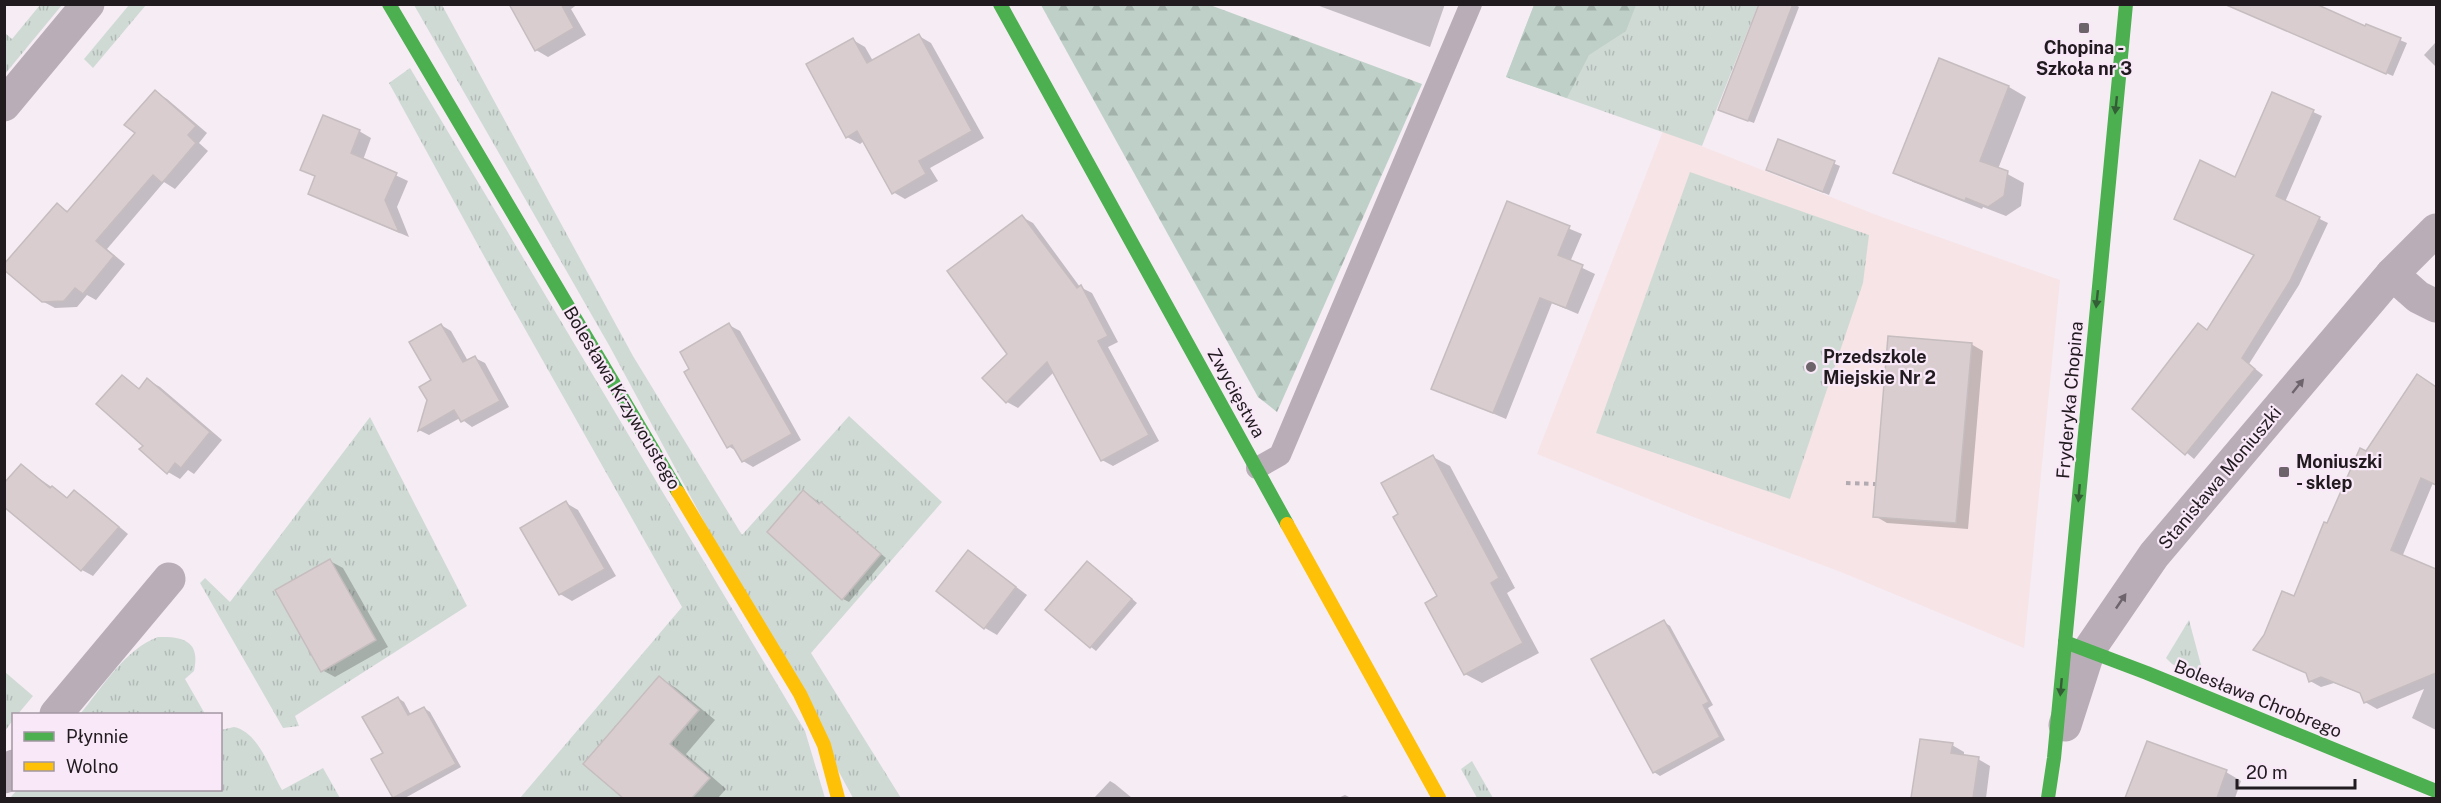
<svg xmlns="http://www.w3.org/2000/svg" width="2441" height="803" viewBox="0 0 2441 803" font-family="'Public Sans',sans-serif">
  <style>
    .education { fill: #f7e4e6 }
    .grass { fill: url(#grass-tufts) }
    .forest { fill: url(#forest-firs) }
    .shadow { fill: #0003 }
    .building { fill: #dacdcf; stroke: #c5bdbf; stroke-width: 1.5 }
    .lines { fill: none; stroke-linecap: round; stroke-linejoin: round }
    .path { stroke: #b2aab1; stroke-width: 4; stroke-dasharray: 4.5 4.5; stroke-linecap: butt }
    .lane { stroke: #b9aeb8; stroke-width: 22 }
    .street { stroke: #b9aeb8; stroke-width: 33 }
    .fast { stroke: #4caf50; stroke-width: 14 }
    .slow { stroke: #ffc107; stroke-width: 14 }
    .oneway { fill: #345e36 }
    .oneway2 { fill: #6d646c }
    .poi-dot { fill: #6c646a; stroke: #f9e9f8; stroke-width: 2 }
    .labels { text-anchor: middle; stroke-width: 4.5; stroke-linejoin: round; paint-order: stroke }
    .poi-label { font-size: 18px; font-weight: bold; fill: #211b20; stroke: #f9e9f8; text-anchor: start }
    .street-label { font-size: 18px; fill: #211b20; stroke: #f9e9f8 }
  </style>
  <defs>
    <pattern id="grass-tufts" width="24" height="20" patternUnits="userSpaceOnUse" patternTransform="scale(1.5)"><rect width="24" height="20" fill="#d0dad5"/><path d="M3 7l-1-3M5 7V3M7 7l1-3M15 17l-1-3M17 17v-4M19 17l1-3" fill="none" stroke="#b2bab7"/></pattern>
    <pattern id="forest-firs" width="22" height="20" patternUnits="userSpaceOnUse" patternTransform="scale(1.5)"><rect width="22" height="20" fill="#bed0c7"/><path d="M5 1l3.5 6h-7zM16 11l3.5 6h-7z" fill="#a3b2ab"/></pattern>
  </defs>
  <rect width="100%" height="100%" fill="#f6ecf4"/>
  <!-- education -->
  <path class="education" d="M1663,131L1879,216L2060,280L2024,648L1841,572L1696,518L1537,454Z"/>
  <!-- grass -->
  <g class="grass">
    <path d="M40,5H62L5,74V33L12,39Z"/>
    <path d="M129,5H146L93,68L84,59Z"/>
    <path d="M414,5H442L633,356L742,535L849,416L942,502L811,653L901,798H853L610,347Z"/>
    <path d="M1534,5H1758L1702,146L1506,77Z"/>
    <path d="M410,68L805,731L825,798H520L682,607L490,267L389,83Z"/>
    <path d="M1690,172L1869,235L1863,283L1790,499L1596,433Z"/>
    <path d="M370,417L467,606L295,716L299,726L283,728L200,583L205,578L230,602Z"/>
    <path d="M2189,620L2205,680L2172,664L2166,658Z"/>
    <path d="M158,637C183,636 201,641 194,671L185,679L205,714H80C101,689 126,648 158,637Z"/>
    <path d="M5,672L33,696L18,714H14L13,720L5,731Z"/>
    <path d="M234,727C259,732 270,770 282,790L323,768L340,798H10L17,790H220L221,730Z"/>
    <path d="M1472,761L1493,798H1477L1461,769Z"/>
  </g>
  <!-- forest -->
  <g class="forest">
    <path d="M1041,5H1210L1422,84L1277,412L1258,397Z"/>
    <path d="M1534,5V4L1636,5L1626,31L1589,55L1567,98L1506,77Z"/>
  </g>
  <!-- shadow -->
  <g class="shadow">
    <path d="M511,4H578L571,9L586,35L548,57L536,50Z"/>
    <path d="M1314,4H1445L1430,47Z"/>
    <path d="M1761,4H1794L1799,7L1754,123L1726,113Z"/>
    <path d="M2273,25L2366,28V26L2407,43L2393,76Z"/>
    <path d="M919,36L931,43L984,138L930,168L938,181L905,199L893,192L864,141L860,144L847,137L853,40L865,47L873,61Z"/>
    <path d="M2436,42V67L2424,55Z"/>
    <path d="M1940,60L2009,87L2026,97L1998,169L2024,183L2021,206L2006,216L1983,207L1982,209L1913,182L1895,172Z"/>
    <path d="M155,92L167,99L207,133L199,143L208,151L175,189L164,182L107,249L125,264L96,300L87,295L77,307L55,308L42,301L57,205L69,212L137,133Z"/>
    <path d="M2273,94L2322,116L2285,202L2328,223L2299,285L2249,364L2263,375L2194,459L2134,408L2209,331L2255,255L2236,179Z"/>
    <path d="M359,131L371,138L363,160L408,181L397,207L409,237L310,194L317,177L302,169Z"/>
    <path d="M1779,141L1840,166L1829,195L1768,170Z"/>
    <path d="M1508,203L1582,234L1570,262L1595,274L1578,314L1552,303L1506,419L1433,388Z"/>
    <path d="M1022,217L1033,223L1080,287L1092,293L1118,342L1108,347L1159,441L1113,466L1102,460L1054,372L1018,408L1007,402L1009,354Z"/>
    <path d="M441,325L451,331L468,361L475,358L485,363L509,407L472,427L460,418L429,435L419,430L433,381Z"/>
    <path d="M729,325L740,331L801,440L753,467L743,461L738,452L728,446Z"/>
    <path d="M1971,344L1983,351L1968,529L1887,523L1875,516Z"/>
    <path d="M122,377L140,389L148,380L160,387L222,440L194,474L188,470L180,479L168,472L145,446Z"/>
    <path d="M2429,382L2436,387V485L2433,483L2402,557L2411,597L2436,608V730L2412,718L2424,689L2377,709L2365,702L2362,694L2334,683L2321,687L2310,681L2308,674L2256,650L2295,598L2328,525L2366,453Z"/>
    <path d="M1433,457L1450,466L1515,588L1507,593L1539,653L1482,683L1465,674L1439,597L1400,514Z"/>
    <path d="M21,466L69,499L75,492L85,498L128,534L93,576L82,570L4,506Z"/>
    <path d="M809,495L827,508L886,558L849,602L843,599Z"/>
    <path d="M566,503L578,510L616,576L572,601L560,594Z"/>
    <path d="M969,552L1027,595L997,635L985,628Z"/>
    <path d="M330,561L343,568L388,647L335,677L322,670Z"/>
    <path d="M1093,566L1137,603L1096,651L1091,647Z"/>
    <path d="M1664,622L1670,626L1713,705L1708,708L1725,740L1660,776L1654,772L1593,659Z"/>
    <path d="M659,678L676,688L715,720L686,754L726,789L718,798H626L585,764Z"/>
    <path d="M398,698L404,702L411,715L424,708L430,712L461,767L405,798H395L373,759L385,753Z"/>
    <path d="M1921,740L1952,745L1964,752V757L1978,759L1990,766L1986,798H1913Z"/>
    <path d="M2226,772L2241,781L2235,798H2127Z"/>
    <path d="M1110,781L1115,784L1132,798H1094Z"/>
    <path d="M1345,795L1351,798H1338Z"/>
  </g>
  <!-- building -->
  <g class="building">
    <path d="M509,4H561L574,28L535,51Z"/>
    <path d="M1759,4H1793L1748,121L1718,110Z"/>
    <path d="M2224,4H2316L2365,26L2366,24L2401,38L2386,74Z"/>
    <path d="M919,34L972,131L919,161L926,174L892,194L857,131L846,138L806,64L853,38L867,63Z"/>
    <path d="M1939,58L2009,86L1980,161L2008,171L2004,196L1988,207L1966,198L1965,201L1893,173Z"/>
    <path d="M155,90L196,126L188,135L196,143L162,183L153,175L96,241L114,256L83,294L75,288L64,301L42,302L4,270V264L57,203L67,212L135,133L124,125Z"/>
    <path d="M2272,92L2314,110L2276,196L2320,217L2290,281L2242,358L2255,369L2185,455L2132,409L2198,323L2207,330L2254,255L2174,219L2200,160L2235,177Z"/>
    <path d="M323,115L360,130L351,153L397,173L385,200L399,232L308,194L315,176L300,170Z"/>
    <path d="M1778,139L1835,161L1823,192L1766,170Z"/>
    <path d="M1507,201L1570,226L1558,255L1583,265L1566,308L1540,298L1493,413L1431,389Z"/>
    <path d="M1022,215L1077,288L1081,285L1108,336L1098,341L1149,435L1101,461L1047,362L1006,403L982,378L1007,354L947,271Z"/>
    <path d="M729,323L792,434L742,462L732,445L727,448L684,372L689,369L680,352Z"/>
    <path d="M441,324L463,362L475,356L500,401L461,422L454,410L418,431L427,400L419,387L431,380L409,342Z"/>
    <path d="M1888,336L1972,343L1956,523L1873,517Z"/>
    <path d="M2417,374L2436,387V485L2421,478L2391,550L2436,569V673L2364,703L2360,693L2321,677L2309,682L2306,673L2253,650L2264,635L2282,591L2294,596L2324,522L2327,523L2360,448L2366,451Z"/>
    <path d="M122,375L139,389L147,378L210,432L181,468L175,463L167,474L139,449L143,446L96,404Z"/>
    <path d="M1433,455L1499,578L1491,583L1523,643L1464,675L1425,603L1437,596L1393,517L1398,514L1381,483Z"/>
    <path d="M21,464L50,488L52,486L67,498L74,490L119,527L81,571L4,507V483Z"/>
    <path d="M803,490L819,504L821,502L881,554L842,600L767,532Z"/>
    <path d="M566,501L605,569L559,595L520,528Z"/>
    <path d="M968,550L1016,587L984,629L936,591Z"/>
    <path d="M330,559L376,640L321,672L275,590Z"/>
    <path d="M1087,561L1132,599L1090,648L1045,610Z"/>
    <path d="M1664,620L1709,702L1703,705L1720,737L1653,773L1591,659Z"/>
    <path d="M659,676L699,710L670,744L710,778L692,798H623L583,764Z"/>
    <path d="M398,697L408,715L424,707L456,764L393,798L371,759L383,753L362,717Z"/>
    <path d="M1920,739L1953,743L1951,753L1979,757L1973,798H1911Z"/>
    <path d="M2147,741L2227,770L2217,798H2125Z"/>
  </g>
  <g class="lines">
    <!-- path -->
    <path class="path" d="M1846,483L1875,484"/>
    <!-- lane -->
    <path class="lane" d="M1257,468L1280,455L1471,4"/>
    <!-- street -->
    <g class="street">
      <path d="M4,105L88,4"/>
      <path d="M2392,274L2418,297L2436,306"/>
      <path d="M56,714L169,579"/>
      <path d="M2065,725L2089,650L2154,555L2392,274L2436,230"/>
      <path d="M4,777L14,766"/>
    </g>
    <!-- fast -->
    <g class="fast">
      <path d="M389,4L678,492"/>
      <path d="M1000,4L1287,524"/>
      <path d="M2065,642L2147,673L2436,791"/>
      <path d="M2048,798L2054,758L2126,4"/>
    </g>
    <!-- slow -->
    <g class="slow">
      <path d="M678,492L800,694L824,745L838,798"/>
      <path d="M1287,524L1439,798"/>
    </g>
  </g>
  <!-- one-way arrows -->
  <defs><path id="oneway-solid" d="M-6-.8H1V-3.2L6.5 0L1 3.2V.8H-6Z" transform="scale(1.5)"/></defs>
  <g class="oneway">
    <use href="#oneway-solid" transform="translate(2116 105) rotate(96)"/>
    <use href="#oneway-solid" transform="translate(2097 299) rotate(96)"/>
    <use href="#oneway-solid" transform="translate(2079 493) rotate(95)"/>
    <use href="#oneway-solid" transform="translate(2061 687) rotate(95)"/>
  </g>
  <g class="oneway2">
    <use href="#oneway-solid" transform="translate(2298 386) rotate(-51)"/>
    <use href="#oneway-solid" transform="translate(2121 601) rotate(-56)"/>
  </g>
  <!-- markers -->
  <g class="poi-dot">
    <rect x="2078" y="22" width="12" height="12" rx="3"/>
    <circle cx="1811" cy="367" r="6"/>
    <rect x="2278" y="466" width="12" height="12" rx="3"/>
  </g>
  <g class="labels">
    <!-- poi labels -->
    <g class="poi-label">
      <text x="2084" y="54" text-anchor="middle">Chopina -<tspan x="2084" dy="21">Szkoła nr 3</tspan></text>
      <text x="1823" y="363">Przedszkole<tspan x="1823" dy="21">Miejskie Nr 2</tspan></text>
      <text x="2296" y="468">Moniuszki<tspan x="2296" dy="21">- sklep</tspan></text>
    </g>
    <!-- street labels -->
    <g class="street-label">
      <text transform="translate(1236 393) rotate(61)" y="6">Zwycięstwa</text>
      <text transform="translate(622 398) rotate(59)" y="6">Bolesława Krzywoustego</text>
      <text transform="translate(2070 400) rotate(-85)" y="6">Fryderyka Chopina</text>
      <text transform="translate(2220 478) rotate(-50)" y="6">Stanisława Moniuszki</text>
      <text transform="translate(2258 699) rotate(22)" y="6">Bolesława Chrobrego</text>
    </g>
  </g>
  <!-- border -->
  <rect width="2441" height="803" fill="none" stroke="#211b20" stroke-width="12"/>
  <!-- legend -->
  <rect x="12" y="713" width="210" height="78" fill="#f9e9f8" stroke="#a397a2" stroke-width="1.5"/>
  <rect x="24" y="732" width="30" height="9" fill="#4caf50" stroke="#a397a2" stroke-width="1.5"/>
  <text x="66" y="743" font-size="18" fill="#211b20">Płynnie</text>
  <rect x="24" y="762" width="30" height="9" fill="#ffc107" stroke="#a397a2" stroke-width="1.5"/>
  <text x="66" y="773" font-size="18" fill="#211b20">Wolno</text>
  <!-- scale -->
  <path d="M2237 779v9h118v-9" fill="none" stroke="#211b20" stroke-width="3"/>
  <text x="2246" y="779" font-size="18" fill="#211b20" stroke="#f9e9f8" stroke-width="4.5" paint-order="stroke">20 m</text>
</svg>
